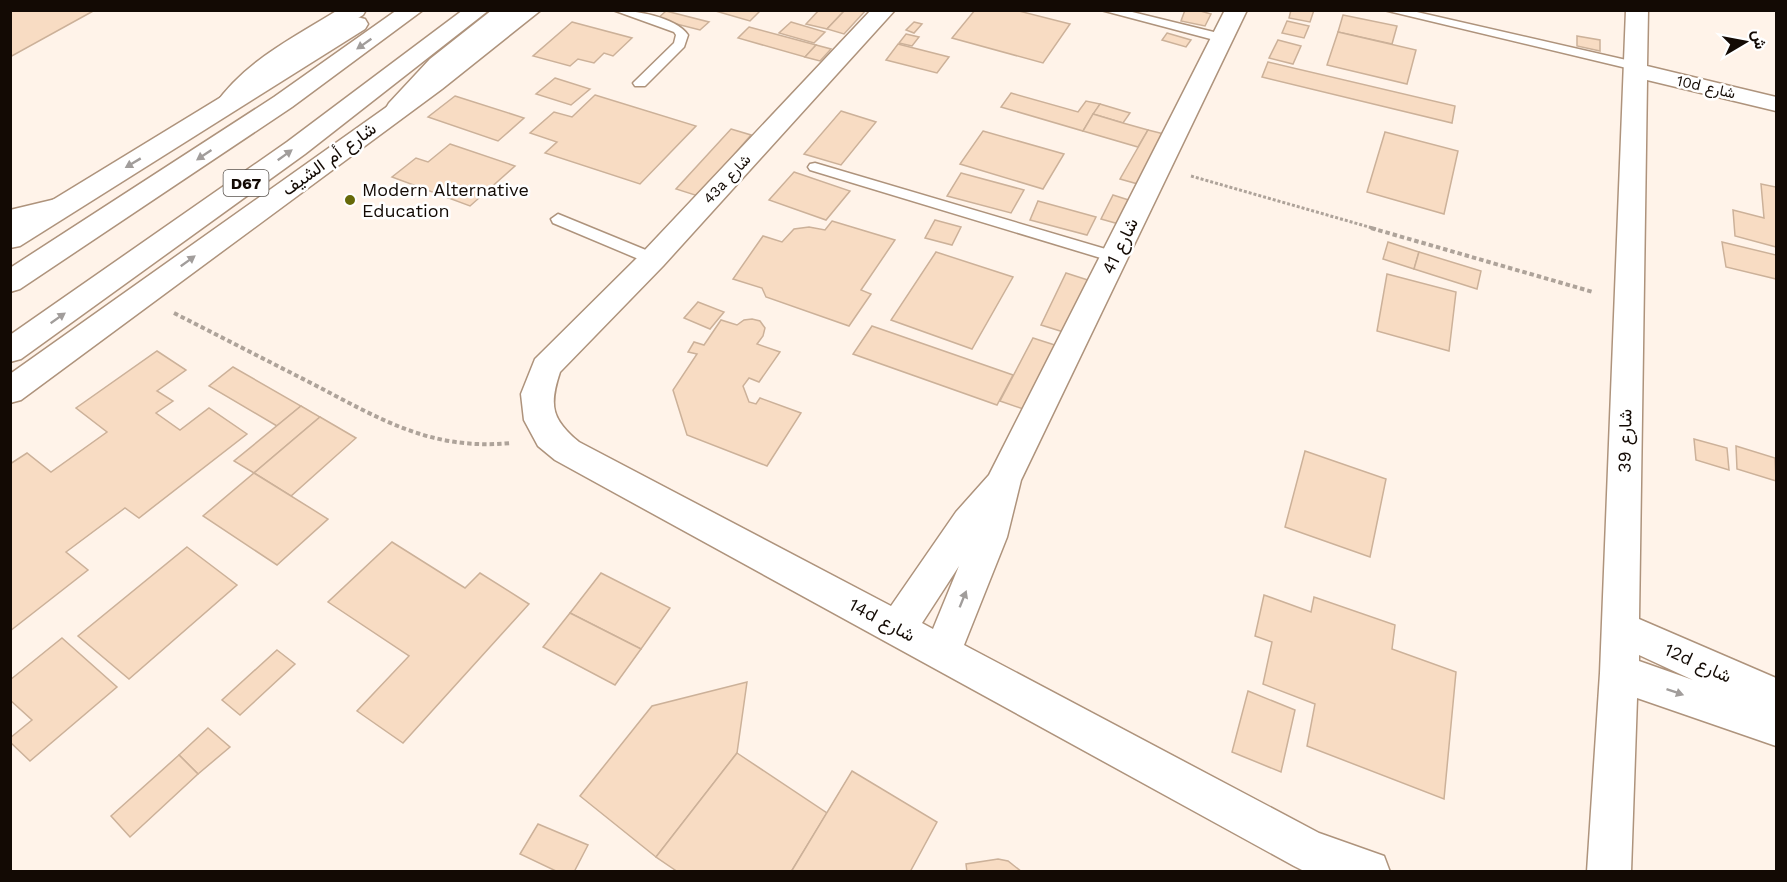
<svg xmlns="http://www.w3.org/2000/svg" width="1787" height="882" viewBox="0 0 1787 882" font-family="'Work Sans',Vazirmatn,sans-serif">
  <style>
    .building { fill: #f8dcc3; stroke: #ccb199; stroke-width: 1.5 }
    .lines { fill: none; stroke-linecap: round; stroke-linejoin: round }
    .lane-casing { stroke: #ae937c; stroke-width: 3 }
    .street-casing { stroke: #ae937c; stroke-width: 3 }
    .primary-casing { stroke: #ae937c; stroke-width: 3 }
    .path-far1 { stroke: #aea39a; stroke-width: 3; stroke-dasharray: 3 2; stroke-linecap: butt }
    .path { stroke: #aea39a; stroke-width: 4; stroke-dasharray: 4.5 3; stroke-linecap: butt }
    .lane { fill: #fff; fill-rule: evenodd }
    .street { fill: #fff; fill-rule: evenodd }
    .primary { fill: #fff; fill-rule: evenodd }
    .oneway { fill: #a19d9b }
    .poi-dot { fill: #666909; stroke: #fff; stroke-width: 2 }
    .labels { text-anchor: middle; stroke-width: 5; stroke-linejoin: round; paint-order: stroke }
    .far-street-label { font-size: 15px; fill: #130a04; stroke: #fff }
    .shield { fill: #fff; stroke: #5a544f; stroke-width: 1.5 }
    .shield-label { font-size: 16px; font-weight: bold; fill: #130a04 }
    .street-label { font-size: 18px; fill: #130a04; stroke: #fff }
    .poi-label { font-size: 18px; fill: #130a04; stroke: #fff; text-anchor: start }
  </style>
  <rect width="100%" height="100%" fill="#fff3e9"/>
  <!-- building -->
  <g class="building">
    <path d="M10,10H95L10,57Z"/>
    <path d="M712,10H761L750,21Z"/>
    <path d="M819,10H845L827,29L806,24Z"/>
    <path d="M845,10H866L844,34L827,29Z"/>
    <path d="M975,10H1015L1070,24L1043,63L952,38Z"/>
    <path d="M1185,10H1197L1211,14L1205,26L1181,21Z"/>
    <path d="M1291,10H1314L1310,22L1289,18Z"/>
    <path d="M666,11L709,22L700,30L657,19Z"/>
    <path d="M1343,15L1397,26L1392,44L1338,32Z"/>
    <path d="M1287,21L1309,26L1304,38L1282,33Z"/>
    <path d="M572,22L632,38L613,56L604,53L594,63L578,59L570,66L533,56Z"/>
    <path d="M791,22L825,32L814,43L779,33Z"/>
    <path d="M914,22L922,24L914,33L906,30Z"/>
    <path d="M749,27L816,45L805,57L738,38Z"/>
    <path d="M1338,32L1416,50L1407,84L1327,65Z"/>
    <path d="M1167,33L1191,40L1186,47L1162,40Z"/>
    <path d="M906,34L919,37L912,46L899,43Z"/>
    <path d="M1577,36L1600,40V51L1577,46Z"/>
    <path d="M1278,40L1301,46L1293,64L1269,58Z"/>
    <path d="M898,44L949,57L937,73L886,60Z"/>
    <path d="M816,45L831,49L820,61L805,57Z"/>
    <path d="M1268,62L1455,106L1452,123L1262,77Z"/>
    <path d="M555,78L590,89L571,105L536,94Z"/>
    <path d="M1011,93L1078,112L1086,101L1100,104L1083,131L1001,107Z"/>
    <path d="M595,95L696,126L640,184L545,153L557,142L530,133L554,112L572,117Z"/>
    <path d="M455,96L524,118L498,141L428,117Z"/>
    <path d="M1100,104L1130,113L1123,123L1093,114Z"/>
    <path d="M841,111L876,122L841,165L804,154Z"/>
    <path d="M1093,114L1123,123L1148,130L1138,147L1083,131Z"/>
    <path d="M731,129L751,135L698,196L676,189Z"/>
    <path d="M1148,130L1172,136L1145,186L1120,179Z"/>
    <path d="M983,131L1064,154L1043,189L960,164Z"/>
    <path d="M1385,132L1458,151L1444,214L1367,192Z"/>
    <path d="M450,144L515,166L470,206L392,177L416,158L428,162Z"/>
    <path d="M794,172L850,191L826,220L769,200Z"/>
    <path d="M961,173L1024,190L1011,213L947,196Z"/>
    <path d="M1761,184L1776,187V247L1735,236L1733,210L1764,218Z"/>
    <path d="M1113,195L1138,203L1126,226L1101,219Z"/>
    <path d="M1038,201L1096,217L1087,235L1030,220Z"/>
    <path d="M935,220L961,227L952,245L925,238Z"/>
    <path d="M832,221L895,240L861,290L871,294L849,326L766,297L762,288L733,279L763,236L782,242L794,229L809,227L825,230Z"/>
    <path d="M1388,242L1419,252L1414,269L1383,259Z"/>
    <path d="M1722,242L1776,255V279L1726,267Z"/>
    <path d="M936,252L1013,277L972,349L891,320Z"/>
    <path d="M1419,252L1481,271L1477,289L1414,269Z"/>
    <path d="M1066,273L1094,282L1070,334L1041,325Z"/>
    <path d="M1387,274L1456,292L1449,351L1377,331Z"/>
    <path d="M698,302L724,312L710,329L684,318Z"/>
    <path d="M752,319L760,321L765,328L763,336L757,344L780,352L759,382L749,378L743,386L749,402L756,404L760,398L801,413L767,466L687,435L673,390L697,354L688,352L694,342L704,345L721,320L737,325L744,320Z"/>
    <path d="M872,326L1013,375L997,405L853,354Z"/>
    <path d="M1033,338L1064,348L1032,412L1000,401Z"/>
    <path d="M157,351L186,370L157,391L173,401L156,413L180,430L209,408L247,434L139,518L125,508L66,552L88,570L10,631V464L27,453L51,472L107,432L76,408Z"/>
    <path d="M233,367L301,406L277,426L209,386Z"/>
    <path d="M301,406L320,417L254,473L234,461Z"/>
    <path d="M320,417L356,438L291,496L254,473Z"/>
    <path d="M1694,439L1727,448L1729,470L1696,460Z"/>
    <path d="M1736,446L1775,458L1776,481L1737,469Z"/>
    <path d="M1305,451L1386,479L1370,557L1285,527Z"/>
    <path d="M254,473L328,519L277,565L203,516Z"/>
    <path d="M392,542L465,588L480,573L529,604L403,743L357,711L409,656L328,602Z"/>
    <path d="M187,547L237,585L129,679L78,636Z"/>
    <path d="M601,573L670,608L641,649L570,613Z"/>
    <path d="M1264,595L1311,612L1314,597L1395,625L1392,649L1456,672L1444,799L1307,746L1315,704L1263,684L1272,642L1255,636Z"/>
    <path d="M570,613L641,649L615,685L543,647Z"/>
    <path d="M62,638L117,687L30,761L10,742V738L32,720L10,700V680Z"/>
    <path d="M277,650L295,664L240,715L222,700Z"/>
    <path d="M747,682L737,753L656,857L580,796L652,706Z"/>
    <path d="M1248,691L1295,710L1281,772L1232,752Z"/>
    <path d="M208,728L230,747L198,774L179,755Z"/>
    <path d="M737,753L827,813L791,872H678L656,857Z"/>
    <path d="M179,755L198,774L130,837L111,816Z"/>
    <path d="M852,771L937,822L910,872H791Z"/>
    <path d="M538,824L588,845L574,872H558L520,854Z"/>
    <path d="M998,859L1008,861L1022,872H967L966,864Z"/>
  </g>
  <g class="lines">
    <defs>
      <g id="lane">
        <path d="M613,10C634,10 676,17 688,35L684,47L645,86H635L633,83L674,43L676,35L674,32Z"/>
        <path d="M1101,10H1124L1226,35L1228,38L1222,42Z"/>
        <path d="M1384,10H1408L1635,62L1641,66L1635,70Z"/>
        <path d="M815,163L1119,253L1122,257L1119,261L1114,262L810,170L808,167L810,164Z"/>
        <path d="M558,214L658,255L661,259L658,263H648L553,223L551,219Z"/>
      </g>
      <g id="street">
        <path d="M338,10H366L363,15C329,35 294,53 264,79C249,92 239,117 217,111L214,106C245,61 293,38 338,10Z"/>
        <path d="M515,10H541L442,89L21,400L10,403V374L426,79Z"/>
        <path d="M871,10H895L663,266L560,372C549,405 551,419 579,442L891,606L956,512L989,475L1225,10H1247L1021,480L1007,537L964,645L1319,833L1384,856L1390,872H1306L1294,866L555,460L538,446L524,420L521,394L535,359L643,252ZM959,566L933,629L922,623Z"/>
        <path d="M1626,10H1648L1647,66L1776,97V111L1647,80L1639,619L1776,678V746L1637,698L1631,872H1587L1600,673ZM1639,655L1693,680L1639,661Z"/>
        <path d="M60,198L70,201L74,207L70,213L10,228V210Z"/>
      </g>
      <g id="primary">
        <path d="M397,10H423L292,107L20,289L10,292V268L274,97Z"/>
        <path d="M463,10H489L305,154L21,359L10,362V335L287,142Z"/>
        <path d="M492,10H517L446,69L407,113L398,115L389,113L386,108L389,103L430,59Z"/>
        <path d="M357,17L365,19L368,24L365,29L20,246L10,248V226L349,19Z"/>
      </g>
    </defs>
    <!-- lane casing -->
    <use href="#lane" class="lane-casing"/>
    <!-- street casing -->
    <use href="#street" class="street-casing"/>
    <!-- primary casing -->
    <use href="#primary" class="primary-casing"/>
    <!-- path-far1 -->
    <path class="path-far1" d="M1191,176L1376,229"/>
    <!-- path -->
    <g class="path">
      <path d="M1371,228L1593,292"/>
      <path d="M174,313C219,336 264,359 309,382C379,418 429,451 511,443"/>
    </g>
    <!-- lane -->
    <use href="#lane" class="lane"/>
    <!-- street -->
    <use href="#street" class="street"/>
    <!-- primary -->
    <use href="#primary" class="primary"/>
  </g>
  <!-- one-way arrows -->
  <defs><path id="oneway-solid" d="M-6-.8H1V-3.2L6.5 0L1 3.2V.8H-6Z" transform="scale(1.5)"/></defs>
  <g class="oneway">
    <use href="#oneway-solid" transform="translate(364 44) rotate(145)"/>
    <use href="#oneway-solid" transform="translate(204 155) rotate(146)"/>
    <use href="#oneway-solid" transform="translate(285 155) rotate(-36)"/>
    <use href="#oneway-solid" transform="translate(133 163) rotate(149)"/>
    <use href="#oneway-solid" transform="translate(188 261) rotate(-36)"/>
    <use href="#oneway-solid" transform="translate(58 318) rotate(-35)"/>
    <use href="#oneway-solid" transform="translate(963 599) rotate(-68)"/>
    <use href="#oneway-solid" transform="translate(1675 692) rotate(19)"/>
  </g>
  <!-- markers -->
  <circle class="poi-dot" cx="350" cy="200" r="6"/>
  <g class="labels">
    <!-- far-street labels -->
    <g class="far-street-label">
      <text transform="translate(1706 87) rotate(13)" y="5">10d شارع</text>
      <text transform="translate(727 179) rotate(-47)" y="5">43a شارع</text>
    </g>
    <!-- shield labels -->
    <rect class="shield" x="223.5" y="170" width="45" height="26" rx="4.5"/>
    <g class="shield-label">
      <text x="246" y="189">D67</text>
    </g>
    <!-- street labels -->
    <g class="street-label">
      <text transform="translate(329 159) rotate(-36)" y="6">شارع أم الشيف</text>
      <text transform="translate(1120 246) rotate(-64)" y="6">شارع 41</text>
      <text transform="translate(1625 441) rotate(-89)" y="6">شارع 39</text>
      <text transform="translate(882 620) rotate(28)" y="6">14d شارع</text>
      <text transform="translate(1698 663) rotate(24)" y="6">12d شارع</text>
    </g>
    <!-- poi labels -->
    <g class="poi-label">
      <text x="362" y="196">Modern Alternative<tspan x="362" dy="21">Education</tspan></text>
    </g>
  </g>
  <!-- border -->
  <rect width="1787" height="882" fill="none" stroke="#130a04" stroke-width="24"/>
  <!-- north arrow -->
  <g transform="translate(1745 42) rotate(80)" stroke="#ffffff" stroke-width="4.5" paint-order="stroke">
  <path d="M0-4.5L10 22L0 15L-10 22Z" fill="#130a04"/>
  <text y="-9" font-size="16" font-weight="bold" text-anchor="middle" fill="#130a04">ش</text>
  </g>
</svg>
